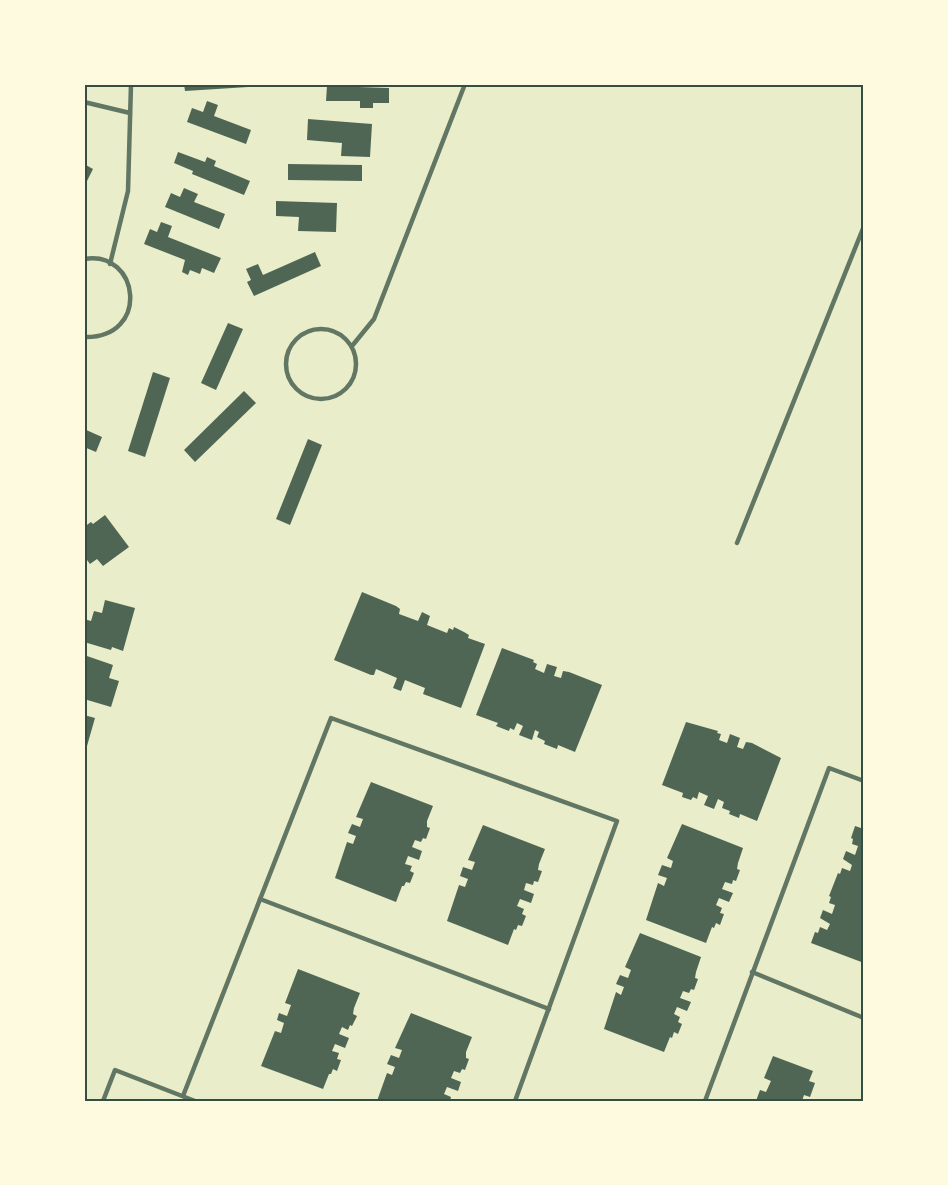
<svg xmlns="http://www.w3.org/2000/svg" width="948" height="1185" viewBox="0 0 948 1185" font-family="Mulish,sans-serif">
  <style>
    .building { fill: #4f6655 }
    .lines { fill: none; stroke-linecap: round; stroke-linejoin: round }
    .service { stroke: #617663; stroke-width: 4.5 }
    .neatline { fill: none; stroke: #344e41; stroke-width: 2 }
  </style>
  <rect width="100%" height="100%" fill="#e9edc9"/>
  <!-- building -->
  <g class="building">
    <path d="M184,84H265V86L185,91Z"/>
    <path d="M327,86L389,88V103H373V108H360V101H326Z"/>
    <path d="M207,101L218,105L214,116L251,130L246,144L187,122L192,108L203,112Z"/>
    <path d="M308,119L372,124L370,157L341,156L342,143L307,140Z"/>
    <path d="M178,152L205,162L207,157L216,161L214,166L250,181L244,195L192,174L193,171L174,163Z"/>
    <path d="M84,164L93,169L84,187Z"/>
    <path d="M288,164L362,165V181L288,180Z"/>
    <path d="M184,188L198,194L194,202L225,214L219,229L165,207L171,193L180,197Z"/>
    <path d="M276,201L337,203L336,232L298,231L299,217L276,216Z"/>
    <path d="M161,222L172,226L168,237L221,258L214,273L202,268L200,274L190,270L188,275L182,272L185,260L144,244L150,229L157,232Z"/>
    <path d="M315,252L321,266L254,296L247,282L251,280L246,269L258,264L263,275Z"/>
    <path d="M228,323L243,329L216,390L201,383Z"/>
    <path d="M153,372L170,378L145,457L128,451Z"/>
    <path d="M244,391L256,403L195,462L184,450Z"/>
    <path d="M84,429L102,437L96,452L84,447Z"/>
    <path d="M308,439L322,445L290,525L276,519Z"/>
    <path d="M105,515L129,547L103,566L97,559L90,564L84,556V527L91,522L93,524Z"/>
    <path d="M362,592L396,606L400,609L399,614L418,621L422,612L430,616L427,625L447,633L449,628L453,630L454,627L464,632L469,635L468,638L485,644L461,708L423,694L425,688L405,680L401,691L393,688L397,678L376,669L374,675H371L334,660Z"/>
    <path d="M105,600L135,608L123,651L112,647L111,650L84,642V619L91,621L94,611L102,613Z"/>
    <path d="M502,648L534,660L533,662L537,664L535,669L544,673L547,664L557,667L554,676L561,678L563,671L569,672L602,685L575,752L558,745L557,749L544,744L545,741L537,737L539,732L535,730L532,740L519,735L523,726L517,723L514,730L510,728L509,731L496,726L498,723L476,715Z"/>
    <path d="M84,655L113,665L109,678L119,681L111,707L84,699Z"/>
    <path d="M84,715L95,718L85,753H84Z"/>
    <path d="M686,722L718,731L717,733L721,734L719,740L727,743L730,734L740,738L737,747L743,749L746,742L752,743L781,758L757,821L740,814L739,818L729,814L730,811L722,808L724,802L718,799L714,809L704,805L708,796L699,792L697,799L693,797L691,800L682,797L683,793L662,785Z"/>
    <path d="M371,782L433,806L427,821V827L430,828L426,839L423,838L421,842L415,840L412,847L422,851L419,860L408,856L405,864L412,866L410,871L414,873L410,883L406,882L404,886H402L396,902L335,878L347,842L353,844L356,836L348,833L352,824L360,827L363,819L356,817Z"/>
    <path d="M682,824L743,848L738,863L737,869L740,870L736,881L733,880L732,884L725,882L722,889L733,893L729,902L719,898L716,905L722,908L720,913L724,914L720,925L716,923L714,928L712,927L706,943L646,920L658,883L664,886L667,878L658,875L662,865L671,868L673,861L667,858Z"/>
    <path d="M483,825L545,849L539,864L538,870L542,871L538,882L534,881L533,885L526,883L524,890L534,894L531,903L520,899L517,906L524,909L522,914L526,916L522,926L518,925L516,930L514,929L508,945L447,921L459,885L465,887L468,879L460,876L463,867L472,870L475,862L468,860Z"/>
    <path d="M855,826L864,829V963L811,943L815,932L818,933L820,927L827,930L830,924L820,918L823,910L832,914L835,905L829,903L831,897L829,896L838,873L840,874L842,868L850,871L852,865L843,859L846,851L855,855L858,846L852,844L853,839L851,838Z"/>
    <path d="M640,933L701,957L696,972L695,978L698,979L694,990L691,989L689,993L683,991L680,998L691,1002L687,1011L677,1007L674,1014L680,1017L678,1022L682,1024L678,1034L674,1032L672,1038L670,1037L664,1052L604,1029L616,992L621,995L624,987L616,984L620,975L628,978L631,970L625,967Z"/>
    <path d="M298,969L360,993L354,1008L353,1014L357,1016L352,1026L350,1025L348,1030L342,1027L339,1034L349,1038L345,1048L335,1044L332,1051L339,1053L337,1059L341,1060L337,1071L333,1069L331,1074H329L323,1089L261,1066L275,1031L281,1033L284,1023L277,1020L279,1013L287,1016L291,1005L285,1003Z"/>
    <path d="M411,1013L472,1037L466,1052V1058L469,1059L465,1070L462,1069L460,1073L454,1071L451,1078L461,1082L458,1091L447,1087L444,1094L451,1097L450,1101H377L387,1073L392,1075L395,1067L387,1064L391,1055L399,1058L402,1050L395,1048Z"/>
    <path d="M773,1056L813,1071L809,1081L815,1083L810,1097L804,1095L802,1101H756L760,1090L766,1092L771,1081L764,1078Z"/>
  </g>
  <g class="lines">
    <!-- service -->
    <g class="service">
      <path d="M84,102L130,113"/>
      <path d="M84,259C140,249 151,339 84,337"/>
      <path d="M110,264L128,191L131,84"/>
      <circle cx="321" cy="364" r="35"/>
      <path d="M352,346L374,319L465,84"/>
      <path d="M737,543L864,226"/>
      <path d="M260,899L549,1009"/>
      <path d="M752,972L864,1018"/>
      <path d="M183,1096L331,718L617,821L515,1101"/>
      <path d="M103,1101L115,1070L195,1101"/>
      <path d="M705,1101L829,768L864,781"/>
    </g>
  </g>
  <!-- border -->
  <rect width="948" height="1185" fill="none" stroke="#fefae0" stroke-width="171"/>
  <rect x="86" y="86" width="776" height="1014" class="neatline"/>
</svg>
